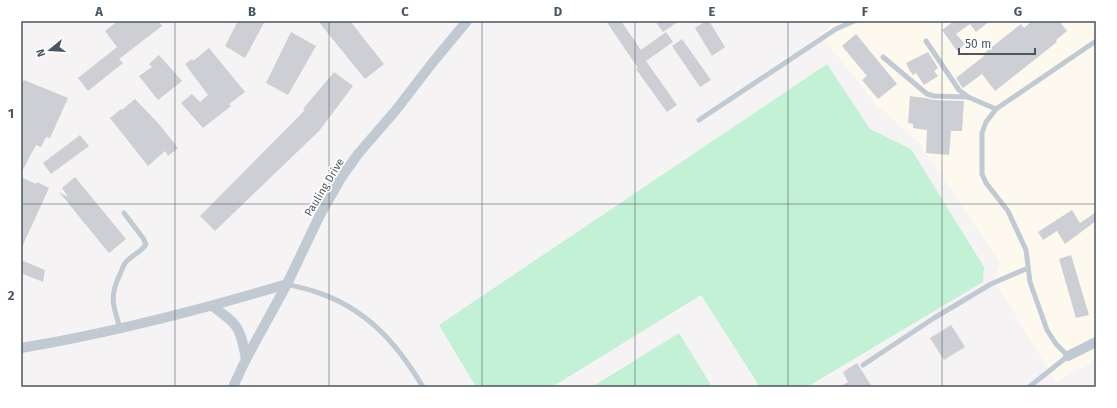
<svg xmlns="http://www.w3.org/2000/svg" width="1117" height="408" viewBox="0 0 1117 408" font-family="'Fira Sans',sans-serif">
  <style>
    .commercial { fill: #fdf9ef }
    .green { fill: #c3f1d5 }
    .building { fill: #cdcfd5 }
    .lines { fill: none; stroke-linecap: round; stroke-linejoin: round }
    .lane { stroke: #c1cad2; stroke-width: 5 }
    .street { stroke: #c1cad2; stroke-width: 10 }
    .grid { fill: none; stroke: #4a5661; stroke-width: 1; stroke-opacity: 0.55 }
    .labels { text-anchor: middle; stroke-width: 3.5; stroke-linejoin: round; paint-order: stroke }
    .street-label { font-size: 11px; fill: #4a5661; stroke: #fff }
    .neatline { fill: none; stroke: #4a5661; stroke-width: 1.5 }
    .grid-label { font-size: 13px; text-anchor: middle; font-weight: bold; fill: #4a5661 }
  </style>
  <rect width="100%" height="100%" fill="#f5f3f3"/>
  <!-- commercial -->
  <path class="commercial" d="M837,21H1096V359L1056,382L994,280L1001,264L919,143L876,104L820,35Z"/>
  <!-- green -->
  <g class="green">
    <path d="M827,64L870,129L911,149L984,267L983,282L807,387H760L701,295L552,387H476L439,325Z"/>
    <path d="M679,333L712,387H592Z"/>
  </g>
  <!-- building -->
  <g class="building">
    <path d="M118,21H159L162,26L119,59L123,63L88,91L78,78L117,47L105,31Z"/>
    <path d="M238,21H265L245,58L225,46Z"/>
    <path d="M318,21H350L384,64L365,79Z"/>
    <path d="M606,21H621L641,50L666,32L673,42L646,61L677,105L667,112L636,69L638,68Z"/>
    <path d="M655,21H679L663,32Z"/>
    <path d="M706,21H709L725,47L712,56L695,28Z"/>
    <path d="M954,21H990L976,32L970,24L956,34L965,44L957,51L942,30Z"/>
    <path d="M1032,21H1059L1067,31L1056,40L1057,42L995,91L982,74L963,88L962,87L956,78L984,56L983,54L1021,24L1024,28Z"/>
    <path d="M291,32L316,46L288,95L266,83Z"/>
    <path d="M856,34L897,84L878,99L862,80L867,76L842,46Z"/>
    <path d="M682,39L711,80L700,87L672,46Z"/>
    <path d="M209,48L245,92L229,104L231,106L203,128L181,103L192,94L200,102L208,95L185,64L192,59L193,61Z"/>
    <path d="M928,52L938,68L934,71L938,76L924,85L916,73L912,75V72L911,73L906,63Z"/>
    <path d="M159,55L182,81L158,100L139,76L152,67L149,64Z"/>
    <path d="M334,72L353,86L319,131L215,231L200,216L305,110L303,109Z"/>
    <path d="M24,80L68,98L50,138L46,137L41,147L36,145L21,173V85Z"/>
    <path d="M910,96L925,98L934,100L964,101L962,131H951L949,155L926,153L927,130L913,128V124L908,123Z"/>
    <path d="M135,99L158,123L178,148L168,156L165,151L148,166L110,118L121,109L122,110Z"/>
    <path d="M80,135L89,146L51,174L43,163Z"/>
    <path d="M21,177L36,184L37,182L49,188L21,249Z"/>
    <path d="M75,177L126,239L109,253L59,192L68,197L62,188Z"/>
    <path d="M1072,210L1080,223L1096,212V221L1065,244L1057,231L1043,240L1038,232Z"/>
    <path d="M1071,255L1089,315L1076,318L1059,259Z"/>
    <path d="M21,260L45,270L43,282L21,273Z"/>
    <path d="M951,325L965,347L944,360L930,338Z"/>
    <path d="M857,363L872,387H840L848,382L843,372Z"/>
  </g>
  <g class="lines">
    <!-- lane -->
    <g class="lane">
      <path d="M926,41L959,90L968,97L996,109"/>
      <path d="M883,57L927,94L934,96L968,97"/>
      <path d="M699,120L836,29L854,21"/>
      <path d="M287,284C296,287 305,288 313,291C365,307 396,342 423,387"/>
      <path d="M120,328C113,305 109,297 120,274C122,270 123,266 125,263C131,255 141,253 146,244L143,238L124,213"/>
      <path d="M863,365L934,318L991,284L1028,268"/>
      <path d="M1029,387L1068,356L1056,344L1047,330L1030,282L1026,250L1008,211L986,183L982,174V133L986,122L996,109L1096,41"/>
    </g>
    <!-- street -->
    <g class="street">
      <path d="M212,306C239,325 240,327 246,359"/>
      <path d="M21,348C111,333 200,310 287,284"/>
      <path d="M1068,356L1096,342"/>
      <path d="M233,387L246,359L287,284L319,217L341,178L358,154L396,110L433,62L467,21"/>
    </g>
  </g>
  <!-- grid -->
  <path class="grid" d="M175,21V387M329,21V387M482,21V387M635,21V387M788,21V387M942,21V387M21,204H1096"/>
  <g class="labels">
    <!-- street labels -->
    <g class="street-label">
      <text transform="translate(324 187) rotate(-59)" y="4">Pauling Drive</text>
    </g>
  </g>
  <!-- border -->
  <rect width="1117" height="408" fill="none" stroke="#ffffff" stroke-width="44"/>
  <!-- north arrow -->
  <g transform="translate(50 50) rotate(252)" stroke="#ffffff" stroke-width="3" paint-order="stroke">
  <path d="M0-3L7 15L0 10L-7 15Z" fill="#4a5661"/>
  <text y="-6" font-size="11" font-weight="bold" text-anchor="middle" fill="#4a5661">N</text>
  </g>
  <!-- scale -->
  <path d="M959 48v6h76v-6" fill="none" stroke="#4a5661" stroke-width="2"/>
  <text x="965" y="48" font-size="12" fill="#4a5661" stroke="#ffffff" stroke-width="3" paint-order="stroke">50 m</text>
  <rect x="22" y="22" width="1073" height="364" class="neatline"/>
  <g class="grid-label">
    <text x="99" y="16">A</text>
    <text x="252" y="16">B</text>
    <text x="405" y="16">C</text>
    <text x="558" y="16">D</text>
    <text x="712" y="16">E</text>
    <text x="865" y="16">F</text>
    <text x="1018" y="16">G</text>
    <text x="11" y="118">1</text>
    <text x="11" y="300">2</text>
  </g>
</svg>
